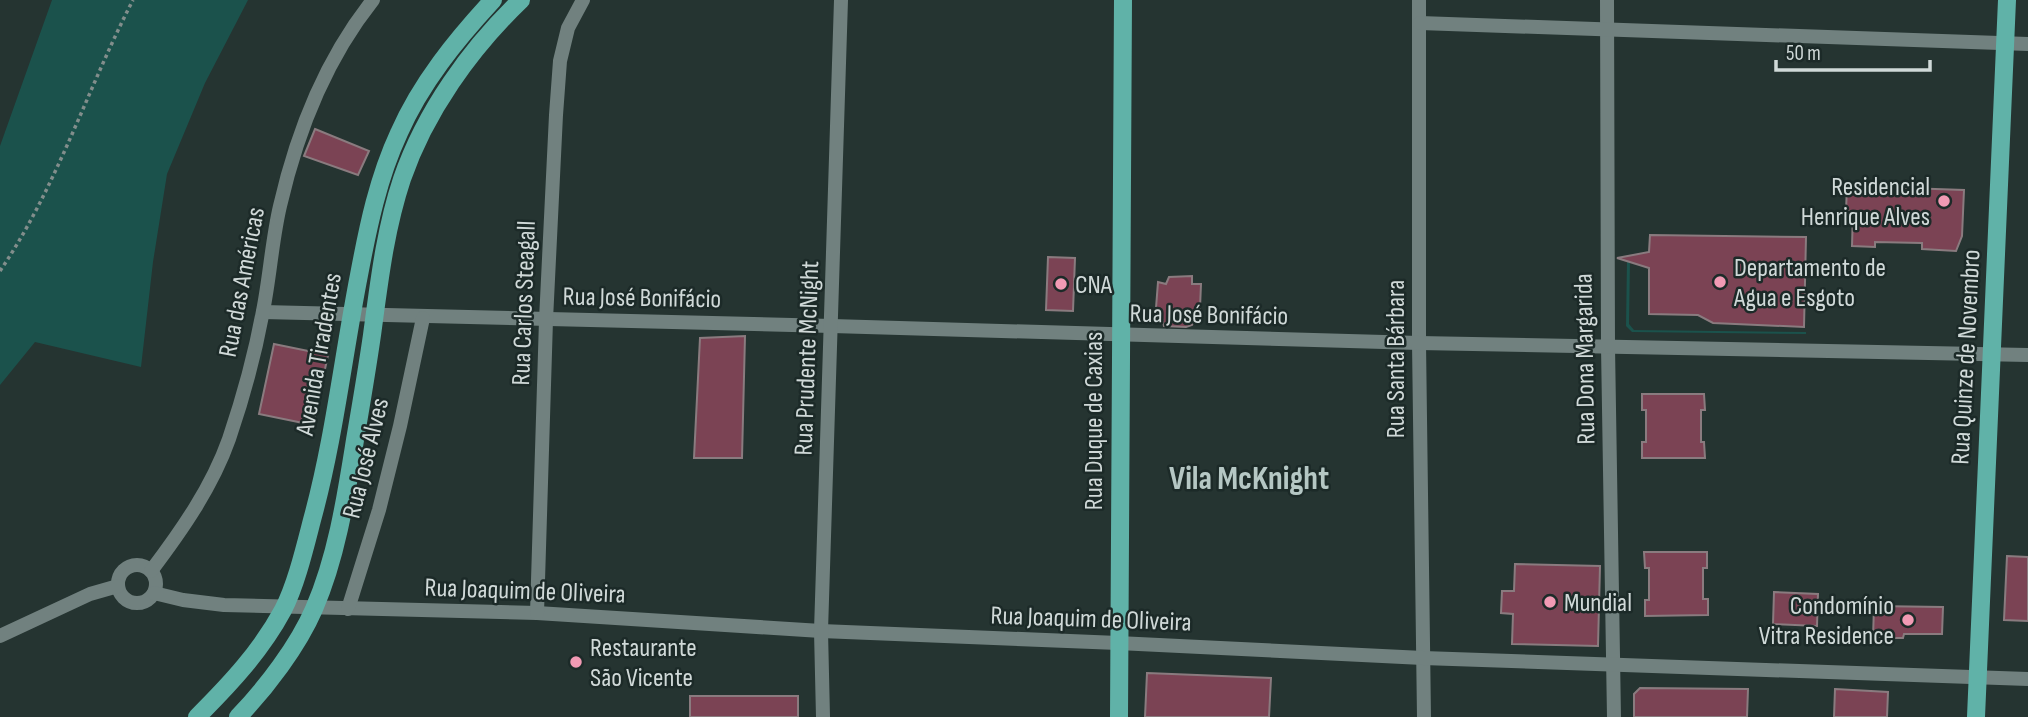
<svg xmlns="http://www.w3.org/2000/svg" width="2028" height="717" viewBox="0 0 2028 717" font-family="'Sofia Sans Condensed',sans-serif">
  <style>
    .green { fill: #1b524c }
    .building { fill: #7b4354; stroke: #8a7b7f; stroke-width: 2 }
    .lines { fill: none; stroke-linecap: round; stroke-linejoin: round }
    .path { stroke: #828e8c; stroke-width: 3.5; stroke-dasharray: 3.5 3.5; stroke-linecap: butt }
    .minor { stroke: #71817f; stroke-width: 14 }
    .primary { stroke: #60b2a8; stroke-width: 18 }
    .poi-dot { fill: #f19ab4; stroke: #1c2a28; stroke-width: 2.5 }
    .labels { text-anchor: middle; stroke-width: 5; stroke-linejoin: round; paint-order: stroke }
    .poi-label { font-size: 26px; fill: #d0d9d8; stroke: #1c2a28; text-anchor: start }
    .street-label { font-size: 26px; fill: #d0d9d8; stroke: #1c2a28 }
    .district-label { font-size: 33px; font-weight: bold; fill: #b5c7c4; stroke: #1c2a28 }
  </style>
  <rect width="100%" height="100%" fill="#253431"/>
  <!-- green -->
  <g class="green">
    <path d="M52,0H248L205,83L167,174L153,262L141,367L35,342L0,385V146Z"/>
    <path d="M1627,260H1630L1629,324L1634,330L1806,332V334L1632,332L1626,326Z"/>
  </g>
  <!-- building -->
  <g class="building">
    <path d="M315,129L369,151L358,175L304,156Z"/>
    <path d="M1847,186L1964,190L1962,236L1956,251L1922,249V243L1875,242V247L1852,246L1853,211H1846Z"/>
    <path d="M1650,235L1806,237L1804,327L1713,323L1698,315L1649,314V268L1617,258L1649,252Z"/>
    <path d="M1048,257L1075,258L1073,311L1046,310Z"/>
    <path d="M1192,276V284H1201L1200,308L1192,325L1186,327L1164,326L1162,318L1158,317L1159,312L1156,308L1158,282L1166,284L1169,277Z"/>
    <path d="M745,336L742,458H694L700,338Z"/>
    <path d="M274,344L328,355L313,425L259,414Z"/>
    <path d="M1642,394H1704L1705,410H1701V442H1704L1705,458H1642V442H1646V410H1642Z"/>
    <path d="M1644,552H1707V568H1703V599H1708V615L1645,616V600H1649V568H1645Z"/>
    <path d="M2007,556L2028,557V621L2004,620Z"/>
    <path d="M1515,564L1600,566L1598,646L1512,644L1513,614L1501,613L1502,591H1514Z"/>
    <path d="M1774,592L1818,594L1817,626L1773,624Z"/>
    <path d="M1874,606L1943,607L1942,634H1904L1903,638H1873Z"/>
    <path d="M1147,673L1271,678L1269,717H1145Z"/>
    <path d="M1640,688L1748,689L1747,717H1634V694Z"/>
    <path d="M1835,689L1888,692L1887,717H1834Z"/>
    <rect x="690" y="696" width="108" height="21"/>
  </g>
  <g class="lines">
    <!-- path -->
    <path class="path" d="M0,271C57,187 87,89 133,0"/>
    <!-- minor -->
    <g class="minor">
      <path d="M1419,0V343L1424,717"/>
      <path d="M1607,0L1608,347L1614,717"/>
      <path d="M1420,23L2028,44"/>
      <path d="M263,312L832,326L1419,343L2028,355"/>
      <circle cx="137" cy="584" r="19"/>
      <path d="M151,571C182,530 212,487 229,439C243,398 255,354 263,311C270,276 272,240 280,206C297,132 326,59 373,0"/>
      <path d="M154,593L183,600L224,605L537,613L821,631L1118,643L1423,658L2028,679"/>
      <path d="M348,609L379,510L400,426L423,318"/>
      <path d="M537,613L546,320L556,115L560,61L568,28L583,0"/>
      <path d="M0,636L90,594L118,586"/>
      <path d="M823,717L821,631L841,0"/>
    </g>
    <!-- primary -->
    <g class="primary">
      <path d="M197,717C230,684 261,651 283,610C296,585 305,547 312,520C334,440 343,357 359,275C368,227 378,178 399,133C421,83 456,40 493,0"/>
      <path d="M238,717C266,688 298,646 314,609C337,556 346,496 355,440C361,405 367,370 372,335C379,283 385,230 402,179C425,112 470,49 521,0"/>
      <path d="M1119,717L1123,0"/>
      <path d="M1976,717L2007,0"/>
    </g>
  </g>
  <!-- markers -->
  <g class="poi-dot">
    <circle cx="1944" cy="201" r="7"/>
    <circle cx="1720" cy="282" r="7"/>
    <circle cx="1061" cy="284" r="7"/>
    <circle cx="1550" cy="602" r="7"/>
    <circle cx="1908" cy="620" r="7"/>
    <circle cx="576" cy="662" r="7"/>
  </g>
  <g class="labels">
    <!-- poi labels -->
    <g class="poi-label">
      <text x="1930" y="195" text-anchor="end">Residencial<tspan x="1930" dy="30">Henrique Alves</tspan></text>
      <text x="1734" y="276">Departamento de<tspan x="1734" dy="30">Agua e Esgoto</tspan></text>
      <text x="1075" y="293">CNA</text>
      <text x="1564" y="611">Mundial</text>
      <text x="1894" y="614" text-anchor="end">Condomínio<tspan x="1894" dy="30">Vitra Residence</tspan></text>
      <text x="590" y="656">Restaurante<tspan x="590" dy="30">São Vicente</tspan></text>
    </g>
    <!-- street labels -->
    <g class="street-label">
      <text transform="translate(241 282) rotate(-79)" y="9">Rua das Américas</text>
      <text transform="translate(642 297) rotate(1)" y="9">Rua José Bonifácio</text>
      <text transform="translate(523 303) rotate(-88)" y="9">Rua Carlos Steagall</text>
      <text transform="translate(1209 314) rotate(1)" y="9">Rua José Bonifácio</text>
      <text transform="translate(318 354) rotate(-80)" y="9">Avenida Tiradentes</text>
      <text transform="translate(1965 357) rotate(-87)" y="9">Rua Quinze de Novembro</text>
      <text transform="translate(806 358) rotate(-88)" y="9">Rua Prudente McNight</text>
      <text transform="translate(1395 359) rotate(-90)" y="9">Rua Santa Bárbara</text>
      <text transform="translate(1584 359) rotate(-91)" y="9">Rua Dona Margarida</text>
      <text transform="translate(1093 421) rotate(-90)" y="9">Rua Duque de Caxias</text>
      <text transform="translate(365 458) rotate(-76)" y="9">Rua José Alves</text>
      <text transform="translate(525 590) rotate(2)" y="9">Rua Joaquim de Oliveira</text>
      <text transform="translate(1091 618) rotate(2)" y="9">Rua Joaquim de Oliveira</text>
    </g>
    <!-- district labels -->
    <g class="district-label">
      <text x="1249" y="489">Vila McKnight</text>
    </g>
  </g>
  <!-- scale -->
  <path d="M1776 60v10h154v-10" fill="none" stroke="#d0d9d8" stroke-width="3.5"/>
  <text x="1786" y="60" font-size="21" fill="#d0d9d8" stroke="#1c2a28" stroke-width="5" paint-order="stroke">50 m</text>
</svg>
